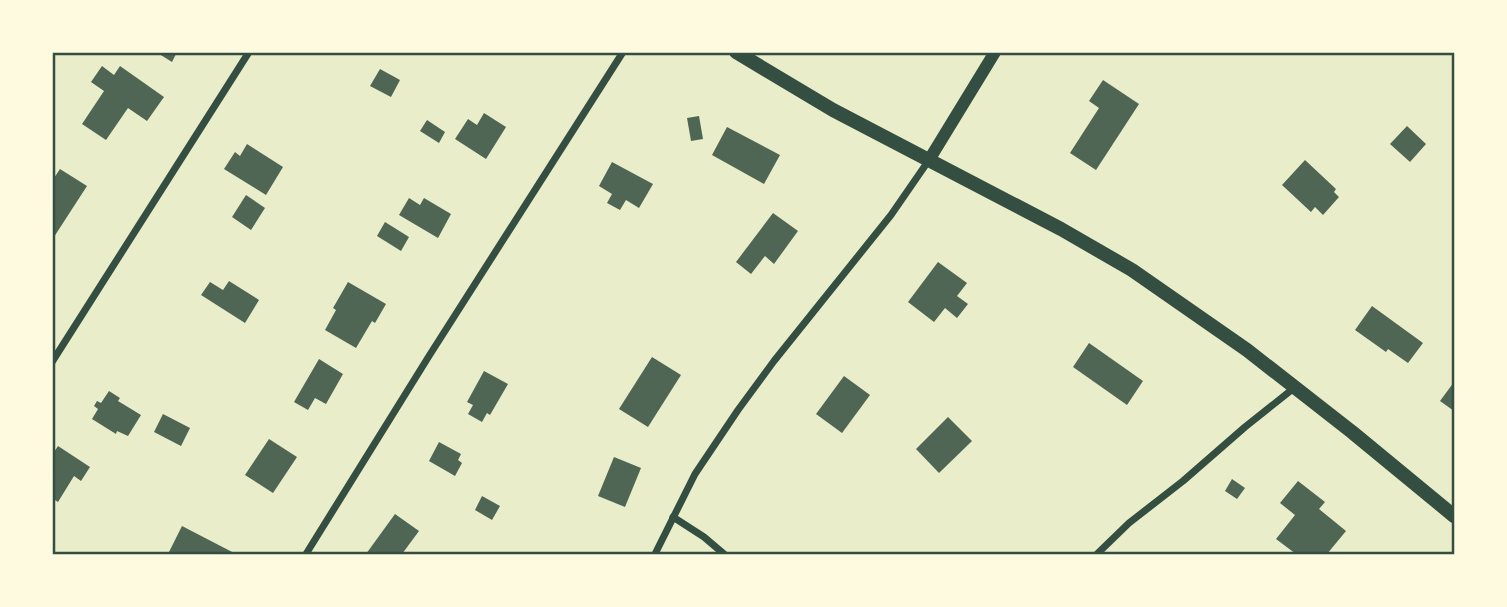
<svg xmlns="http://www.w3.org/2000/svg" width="1507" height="607" viewBox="0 0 1507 607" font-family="Cabin,sans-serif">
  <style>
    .building { fill: #4f6655 }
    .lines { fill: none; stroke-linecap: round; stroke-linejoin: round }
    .minor { stroke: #344e41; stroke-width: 7 }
    .tertiary { stroke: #344e41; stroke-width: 12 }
    .secondary { stroke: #344e41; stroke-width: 14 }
    .neatline { fill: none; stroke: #344e41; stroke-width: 2.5 }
  </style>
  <rect width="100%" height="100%" fill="#e9edc9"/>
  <!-- building -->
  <g class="building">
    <path d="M156,52H177L172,62Z"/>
    <path d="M102,66L114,75L120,66L164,97L147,121L128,108L106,140L82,124L104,91L91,82Z"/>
    <path d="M380,69L400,80L391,97L370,86Z"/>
    <path d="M1103,80L1139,104L1096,170L1070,153L1099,108L1089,101Z"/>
    <path d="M484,113L506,127L486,159L455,139L468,119L477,125Z"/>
    <path d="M699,116L703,139L691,141L687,118Z"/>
    <path d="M427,120L445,132L439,143L420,131Z"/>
    <path d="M1407,126L1426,144L1410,162L1390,144Z"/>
    <path d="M727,127L780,155L764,184L712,155Z"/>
    <path d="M247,144L283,167L266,195L224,169L235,152L240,156Z"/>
    <path d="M1305,160L1336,189L1334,192L1339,197L1323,215L1315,207L1311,212L1282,185Z"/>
    <path d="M612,162L653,184L639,208L626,200L620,210L607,203L612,194L599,186Z"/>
    <path d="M60,169L87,186L52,240V181Z"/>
    <path d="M246,195L265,208L251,230L232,217Z"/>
    <path d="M409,198L420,205L424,198L451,214L438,238L399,215Z"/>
    <path d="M773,213L798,231L774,264L765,256L751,274L736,262Z"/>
    <path d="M385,222L409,237L401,251L377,236Z"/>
    <path d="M938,262L967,283L957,296L968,304L957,318L945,308L934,322L908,302Z"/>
    <path d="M229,281L259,300L245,323L201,295L210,282L223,290Z"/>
    <path d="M348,282L386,304L375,323L372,321L356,348L325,330L336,310L333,308Z"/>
    <path d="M1372,306L1423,343L1408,363L1388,349L1386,352L1355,330Z"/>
    <path d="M1089,343L1143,381L1127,405L1073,367Z"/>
    <path d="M652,357L681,375L648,427L619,409Z"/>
    <path d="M319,359L343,374L326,404L315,398L308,410L294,402Z"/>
    <path d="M484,371L508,384L490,415L487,413L482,422L468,414L473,405L467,402Z"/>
    <path d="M844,376L870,395L842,433L816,414Z"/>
    <path d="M1454,382V411L1440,401Z"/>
    <path d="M109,391L120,398L118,401L141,415L128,436L117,431L116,434L92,419L98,409L94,406L97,401L101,403Z"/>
    <path d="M163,414L190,428L181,446L154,432Z"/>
    <path d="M948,417L972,441L939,473L916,449Z"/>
    <path d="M269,439L297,457L273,493L245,475Z"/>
    <path d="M439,442L461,454L458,460L462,463L455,476L429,461Z"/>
    <path d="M58,446L90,467L81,481L74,476L58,502L52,498V455Z"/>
    <path d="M614,457L641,468L625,507L598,496Z"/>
    <path d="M1232,479L1245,488L1237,499L1225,491Z"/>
    <path d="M1298,481L1325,502L1319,509L1346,531L1327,554H1296L1276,539L1295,515L1280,503Z"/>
    <path d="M482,496L500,506L492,520L475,510Z"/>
    <path d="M395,514L419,531L402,554H366Z"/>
    <path d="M182,526L236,554H173L169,552Z"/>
  </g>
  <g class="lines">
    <!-- minor -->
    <g class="minor">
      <path d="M52,362L249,52"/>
      <path d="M673,517L704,537L724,554"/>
      <path d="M306,554L429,356L623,52"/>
      <path d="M655,554L695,474L738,410L774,361L891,215L929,160"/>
      <path d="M1097,554L1129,523L1183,481L1245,427L1294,388"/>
    </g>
    <!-- tertiary -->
    <path class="tertiary" d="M929,160L995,52"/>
    <!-- secondary -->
    <path class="secondary" d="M736,52L833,110L1061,229L1132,270L1247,350L1352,432L1454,516"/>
  </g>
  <!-- border -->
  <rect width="1507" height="607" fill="none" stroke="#fefae0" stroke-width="108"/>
  <rect x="54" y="54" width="1399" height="499" class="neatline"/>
</svg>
